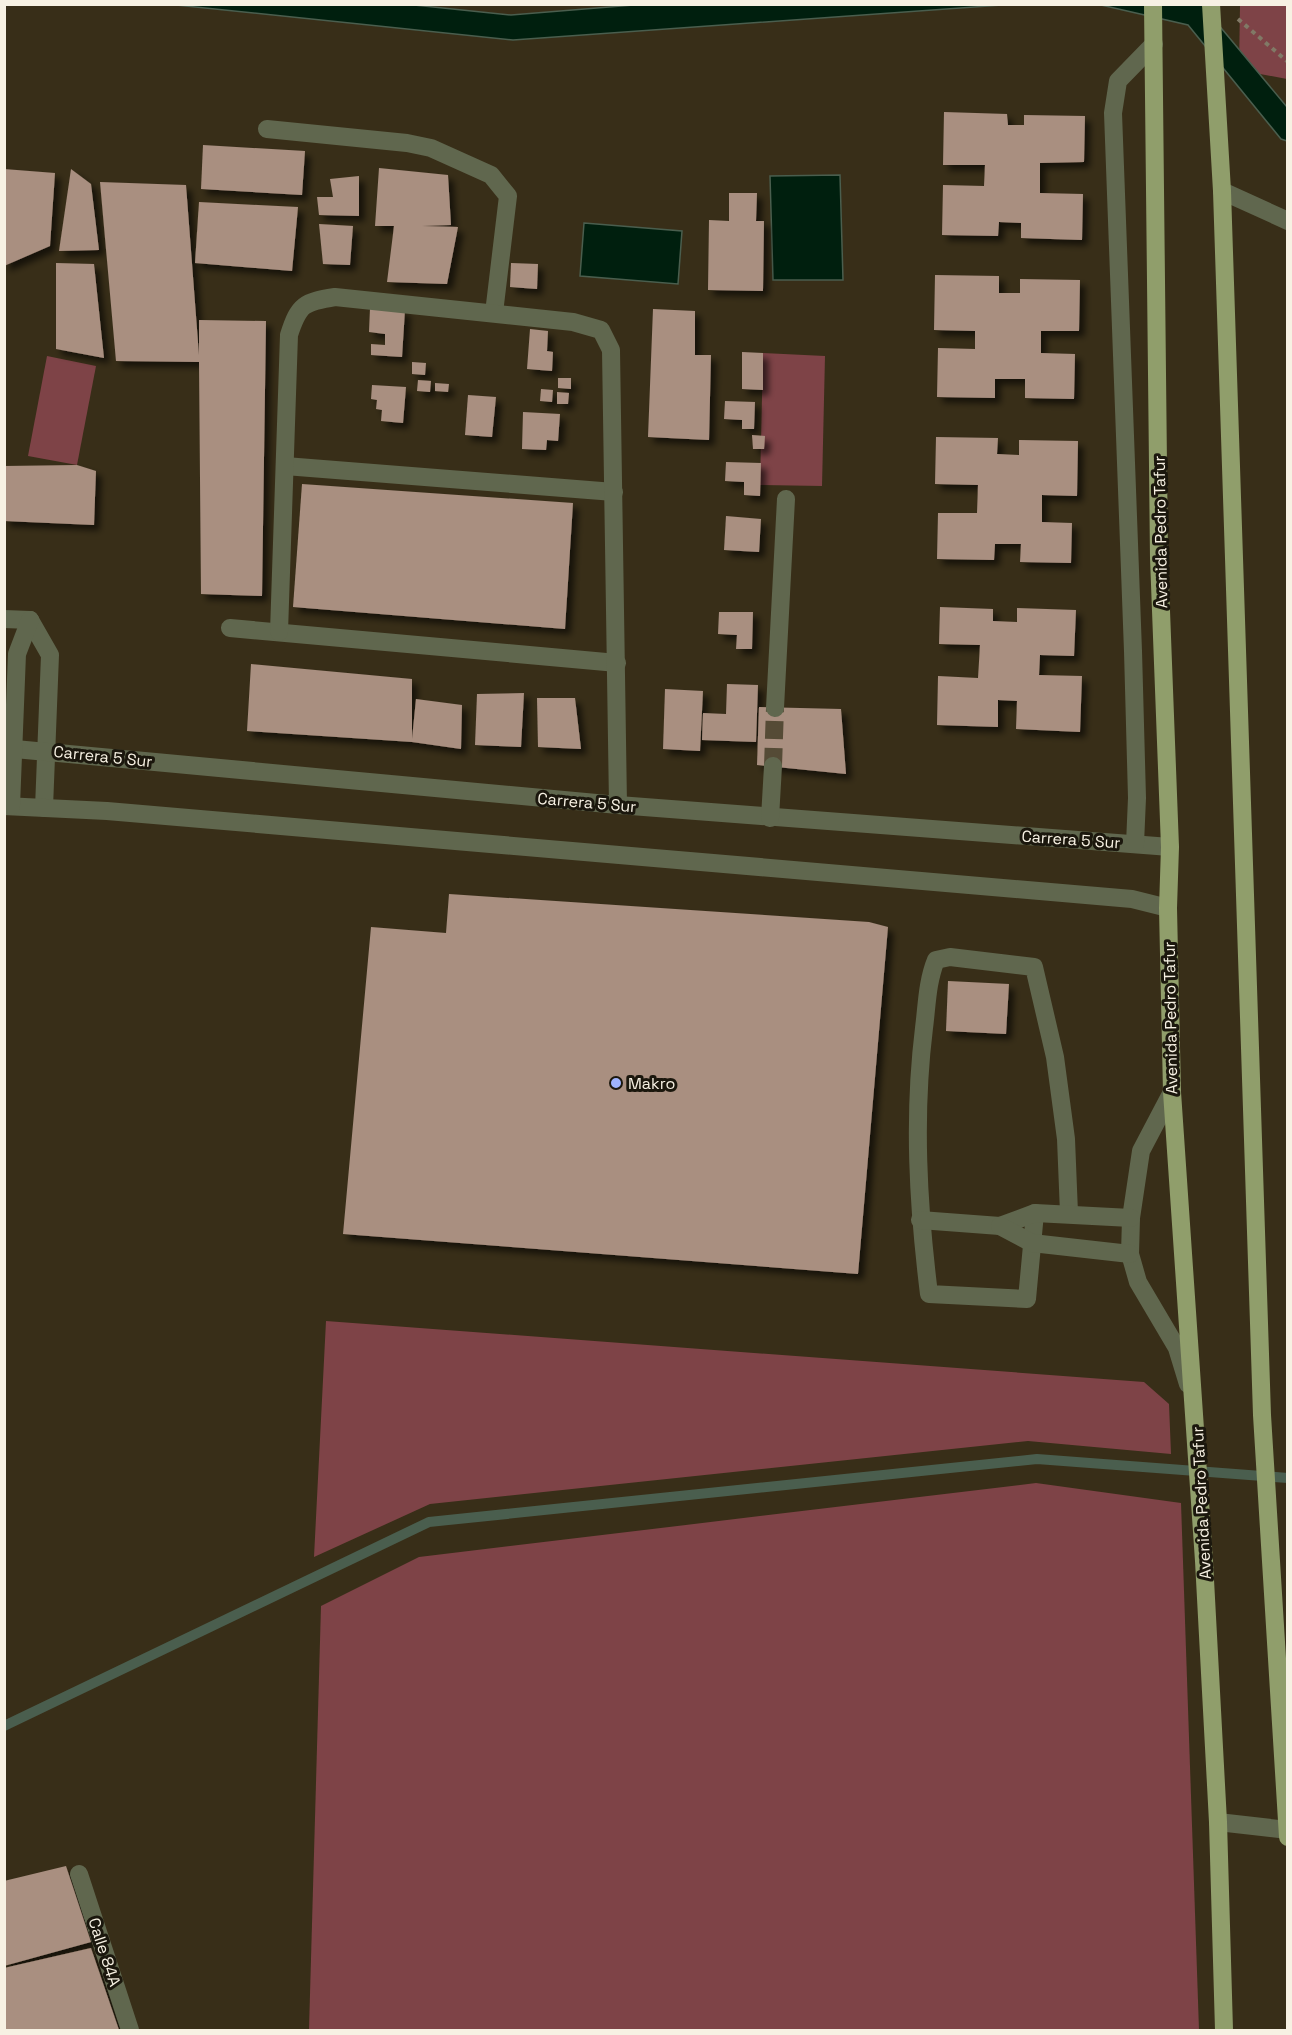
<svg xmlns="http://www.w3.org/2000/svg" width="1292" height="2035" viewBox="0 0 1292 2035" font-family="'Space Grotesk',sans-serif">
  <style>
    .green { fill: #7e4347 }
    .water { fill: #001f0e; stroke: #4a5e4e; stroke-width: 1.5 }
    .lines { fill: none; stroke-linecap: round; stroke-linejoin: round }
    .stream { stroke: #4a5e4e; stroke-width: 10 }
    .building { fill: #a98f80; filter: url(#shadow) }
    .minor-tunnel { stroke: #554b36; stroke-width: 18; stroke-dasharray: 18 9; stroke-linecap: butt }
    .path { stroke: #817966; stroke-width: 4; stroke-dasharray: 4.5 4.5; stroke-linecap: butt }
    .minor { stroke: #60674e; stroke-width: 18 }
    .major { stroke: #909e6b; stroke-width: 18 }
    .poi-dot { fill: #9fb3fd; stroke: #1b170d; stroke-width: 2 }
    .labels { text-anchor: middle; stroke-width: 6; stroke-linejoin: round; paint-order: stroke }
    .street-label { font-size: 16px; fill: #f7f1e3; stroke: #1b170d }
    .poi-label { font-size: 16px; fill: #f7f1e3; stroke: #1b170d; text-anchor: start }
  </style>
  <defs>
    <filter id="shadow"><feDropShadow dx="5.5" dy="5.5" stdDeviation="3" flood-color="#0009"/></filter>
  </defs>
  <rect width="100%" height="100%" fill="#382e18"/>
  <!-- green -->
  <g class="green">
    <path d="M1240,5H1287V79L1239,70Z"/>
    <path d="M763,353L825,356L822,486L760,485Z"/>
    <path d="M47,356L96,366L77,465L28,456Z"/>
    <path d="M326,1321L1144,1382L1169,1404L1171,1454L1028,1441L430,1504L314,1557Z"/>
    <path d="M1036,1483L1181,1503L1199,2030H309L321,1606L419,1557Z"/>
  </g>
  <!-- water -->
  <g class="water">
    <path d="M414,5L511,15L646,4L1002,5L513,40L176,5Z"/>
    <path d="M1101,5H1202L1287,107V141L1281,139L1188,25Z"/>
    <path d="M840,175L843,280H773L770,176Z"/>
    <path d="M584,223L682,231L678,284L580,276Z"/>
  </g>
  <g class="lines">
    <!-- stream -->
    <path class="stream" d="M4,1726L429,1522L1037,1459L1288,1478"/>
  </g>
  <!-- building -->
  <g class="building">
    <path d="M944,112L1007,114L1008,125H1024V115L1085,116L1084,162L1040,163V193L1083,194L1082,240L1021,238V223L999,222L998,236L942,235L943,185L984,186L985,165H943Z"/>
    <path d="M203,145L305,151L302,195L201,189Z"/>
    <path d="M379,168L448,175L451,225L422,226L458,227L447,284L387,282L394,226H375Z"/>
    <path d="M4,169L55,173L50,246L4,266Z"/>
    <path d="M71,169L91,184L99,250L59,251Z"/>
    <path d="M359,176V216L319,215L317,197H333L330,179Z"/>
    <path d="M100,182L186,185L199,355V320L266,321L262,596L201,594L199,362L116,361Z"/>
    <path d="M729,193H757L756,221H764L763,291L708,290L709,220L729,221Z"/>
    <path d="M199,202L298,207L292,271L195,263Z"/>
    <path d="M319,224L353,226L350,265L323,264Z"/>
    <path d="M56,263L94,264L104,358L56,349Z"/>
    <path d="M511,263L538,264L537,289L510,287Z"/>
    <path d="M935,275L999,276V293H1020V279L1080,280L1079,331H1041V353L1075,354L1074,399L1025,398V379H995V398L937,397L938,348L975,349V331L934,330Z"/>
    <path d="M370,308L405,310L402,357L371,355V344L385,345V334L369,332Z"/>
    <path d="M653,309L695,311V355H711L709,440L648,437Z"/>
    <path d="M530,329L548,331L547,351L553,352L552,371L527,369Z"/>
    <path d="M742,352L763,353V390L742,389Z"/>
    <path d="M412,362L426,363L425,375L412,374Z"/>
    <path d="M558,378H571V389L558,388Z"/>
    <path d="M418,380L431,381L430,392L417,391Z"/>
    <path d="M435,383L449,384L448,392L435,391Z"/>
    <path d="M372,385L406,387L403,423L381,421L382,410L376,409L377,400L371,399Z"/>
    <path d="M541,389L553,390L552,402L540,401Z"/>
    <path d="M557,392L569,393L568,404H557Z"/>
    <path d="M468,395L496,397L492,437L465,435Z"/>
    <path d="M725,401L755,402L754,429H742V420L724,419Z"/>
    <path d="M523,412L560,414L558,441L547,440L546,450L522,449Z"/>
    <path d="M752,435L765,436L764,449H753Z"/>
    <path d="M936,437L998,438L997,454L1019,455V440L1078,441L1077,496L1042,495V522L1072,523L1071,563L1020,562L1021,544H995L994,560L937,559L938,513H977L978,485L935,484Z"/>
    <path d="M726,462L761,463L760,496L744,495V482L725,481Z"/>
    <path d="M77,465L96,471L94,525L4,521V466Z"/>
    <path d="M302,484L573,503L565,629L293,607Z"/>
    <path d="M726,516L761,519L759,552L724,550Z"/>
    <path d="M940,607L993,609V621L1017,622V608L1076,610L1074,656L1040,655L1039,675L1082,676L1080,732L1016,729L1017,701L998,700V727L937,725L938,676L978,678L980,645L939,644Z"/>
    <path d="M719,612H753L752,649H736L737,635L718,634Z"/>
    <path d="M251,664L412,679V739L416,699L462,705L461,749L412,742L247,731Z"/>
    <path d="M727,684L758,685L756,742L702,740L703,713L726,714Z"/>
    <path d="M665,689L703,691L700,751L663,749Z"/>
    <path d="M524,693L521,747L475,745L477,694Z"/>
    <path d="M537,698H575L581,749L538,747Z"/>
    <path d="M759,707L841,709L846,774L757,765Z"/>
    <path d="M449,894L869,922L888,927L858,1274L343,1234L371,927L446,933Z"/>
    <path d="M948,981L1009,984L1006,1034L946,1031Z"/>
    <path d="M66,1866L91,1942L4,1966V1881Z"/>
    <path d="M91,1948L119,2030H4V1968Z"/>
  </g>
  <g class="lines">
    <!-- minor-tunnel -->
    <path class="minor-tunnel" d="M773,766L775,708"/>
    <!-- path -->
    <path class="path" d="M1238,19L1288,62"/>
    <!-- minor -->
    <g class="minor">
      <path d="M267,129L407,143L431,148L491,175L508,196L494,313"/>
      <path d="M1222,191L1288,221"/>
      <path d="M285,466L614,492"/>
      <path d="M4,619L30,620"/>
      <path d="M30,620L50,655L44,808"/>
      <path d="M230,628L617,663"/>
      <path d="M279,632L289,335C299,304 304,302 335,297L573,322L601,330L611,350L618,805"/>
      <path d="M775,708L786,499"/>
      <path d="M4,748L618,805L1170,847"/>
      <path d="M4,806L107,811L1132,899L1168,908"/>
      <path d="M11,806L17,654L30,620"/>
      <path d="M770,818L773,766"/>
      <path d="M1135,844L1137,798L1133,651L1113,113L1118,81L1154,44"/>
      <path d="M1172,1092L1141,1151L1131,1218L1130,1254L1138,1282L1177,1348L1188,1384"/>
      <path d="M1035,1213L1027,1299L929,1294C918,1205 913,1117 924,1028C927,1005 927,982 936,960L950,957L1034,967L1055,1057L1066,1139L1069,1213"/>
      <path d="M920,1220L1000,1226L1035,1213L1131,1218"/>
      <path d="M1000,1226L1032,1243L1130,1254"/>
      <path d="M1218,1822L1288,1830"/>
      <path d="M79,1874L130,2030"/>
    </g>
    <!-- major -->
    <g class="major">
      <path d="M1153,4L1159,558L1170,847L1168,908L1172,1092L1204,1561L1218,1822L1224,2030"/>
      <path d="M1211,4L1222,191L1262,1415L1288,1837"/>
    </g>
  </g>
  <!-- markers -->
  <circle class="poi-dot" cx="616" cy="1083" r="6"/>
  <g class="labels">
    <!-- street labels -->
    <g class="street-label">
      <text transform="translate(1160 532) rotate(-91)" y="6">Avenida Pedro Tafur</text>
      <text transform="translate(103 756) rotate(6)" y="6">Carrera 5 Sur</text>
      <text transform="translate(587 802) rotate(5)" y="6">Carrera 5 Sur</text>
      <text transform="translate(1071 839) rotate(4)" y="6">Carrera 5 Sur</text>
      <text transform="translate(1170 1018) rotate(-91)" y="6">Avenida Pedro Tafur</text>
      <text transform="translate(1201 1503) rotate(-93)" y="6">Avenida Pedro Tafur</text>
      <text transform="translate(105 1952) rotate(72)" y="6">Calle 84A</text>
    </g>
    <!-- poi labels -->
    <g class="poi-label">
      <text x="628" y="1089">Makro</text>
    </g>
  </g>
  <!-- border -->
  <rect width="1292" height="2035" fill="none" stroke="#f7f1e3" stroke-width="12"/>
</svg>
